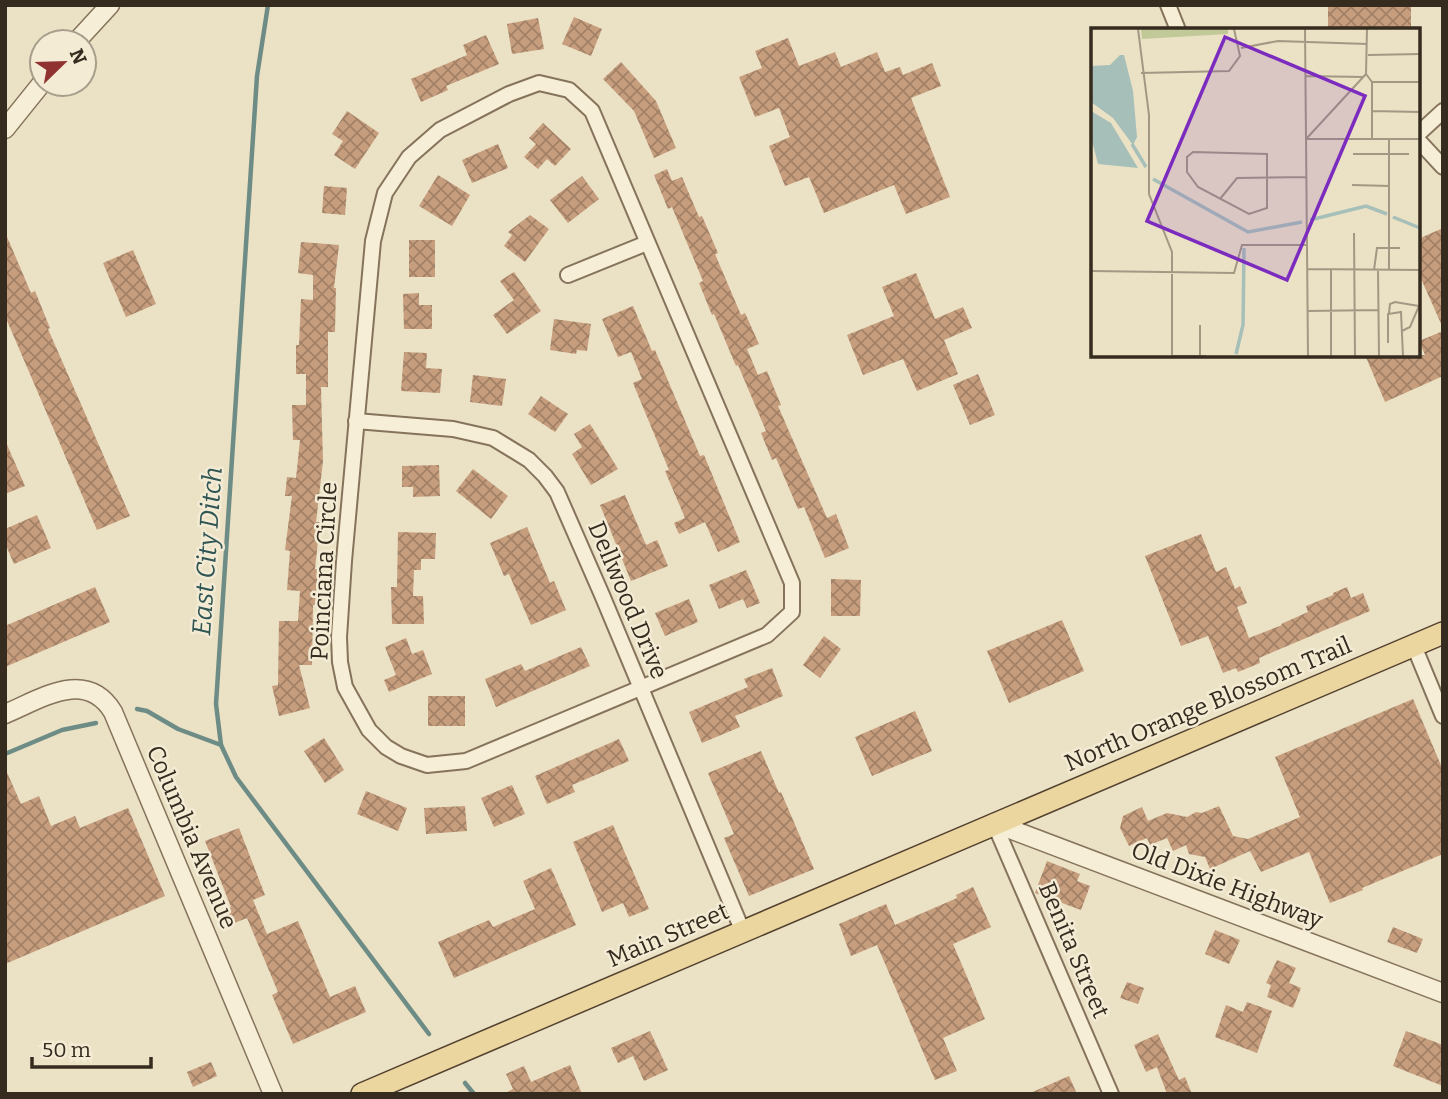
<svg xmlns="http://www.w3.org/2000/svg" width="1448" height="1099" viewBox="0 0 1448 1099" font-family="Bitter,serif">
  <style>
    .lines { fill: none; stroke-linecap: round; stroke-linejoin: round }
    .stream { stroke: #6e8c86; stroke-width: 4.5 }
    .building { fill: url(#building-cross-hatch) }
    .minor-casing { stroke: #85735c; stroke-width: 18 }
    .tertiary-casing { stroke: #85735c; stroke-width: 21 }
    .primary-casing { stroke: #534130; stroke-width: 24 }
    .minor { stroke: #f7eed7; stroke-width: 14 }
    .tertiary { stroke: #f7eed7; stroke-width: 18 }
    .primary { stroke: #ecd69f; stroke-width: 21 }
    .labels { text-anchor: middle; stroke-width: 5; stroke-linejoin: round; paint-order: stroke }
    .street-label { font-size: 24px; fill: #362b1f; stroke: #f3ebd4 }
    .water-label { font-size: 26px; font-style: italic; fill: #2f5554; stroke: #f3ebd4 }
    .inset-river { fill: none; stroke: #a6bfb8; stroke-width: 3.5 }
    .inset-road { fill: none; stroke: #a39883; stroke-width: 2 }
    .view { fill: #7b2cbf; fill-opacity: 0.15; stroke: #7b2cbf; stroke-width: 3.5 }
    .inset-edge { fill: none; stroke: #362b1f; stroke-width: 3.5 }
  </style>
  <defs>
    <pattern id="building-cross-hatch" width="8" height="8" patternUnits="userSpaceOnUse" patternTransform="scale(1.75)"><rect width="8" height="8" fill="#c79e7d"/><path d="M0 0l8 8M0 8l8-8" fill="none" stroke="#a28166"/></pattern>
  </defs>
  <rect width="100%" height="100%" fill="#ebe1c5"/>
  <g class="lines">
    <!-- stream -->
    <g class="stream">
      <path d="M268,5L257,76L216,704L221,745L236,777L429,1034"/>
      <path d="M137,709L147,711L178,729L221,745"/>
      <path d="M5,754L62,730L96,723"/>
      <path d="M465,1083L474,1094"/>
    </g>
  </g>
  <!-- building -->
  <g class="building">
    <rect x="1328" y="5" width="83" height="25"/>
    <path d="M574,17L602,29L591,56L562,44Z"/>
    <path d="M538,18L544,49L512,54L507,24Z"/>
    <path d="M486,35L499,64L446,86L448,90L421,102L411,79L467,55L463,45Z"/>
    <path d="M788,38L799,66L835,52L841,67L877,52L885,72L900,67L903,75L932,63L941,86L911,98L950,197L906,214L894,185L824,213L809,177L785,186L769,146L790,137L779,108L755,117L739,77L762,68L755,51Z"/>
    <path d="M621,62L656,101L676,148L654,158L634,111L603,79Z"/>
    <path d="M347,111L379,133L355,169L334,155L343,141L332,134Z"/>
    <path d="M543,123L571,149L555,166L547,159L538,169L524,157L536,144L529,138Z"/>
    <path d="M498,144L508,168L472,183L462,160Z"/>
    <path d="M667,169L672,181L682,177L699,217L702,216L718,253L715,254L741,315L745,313L759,344L747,349L758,375L767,371L781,405L778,406L827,518L836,514L849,548L825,558L804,507L798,509L776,458L772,460L761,433L766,431L738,365L736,366L714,314L712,315L699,283L703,281L672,207L668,209L654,175Z"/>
    <path d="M438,175L470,195L452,226L419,206Z"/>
    <path d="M582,176L599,199L568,223L550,200Z"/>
    <path d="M324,186L347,188L345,215L322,213Z"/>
    <path d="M530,215L549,229L525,262L504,246L512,235L508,232Z"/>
    <path d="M1443,228V328L1418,272V239Z"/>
    <path d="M5,232L31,293L35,291L50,328L48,329L130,516L97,530L5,316Z"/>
    <rect x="409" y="240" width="26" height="37"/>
    <path d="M301,242L339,245L334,288H336L335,332H328V387H321L323,461L316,522H320L315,569H318L315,605H313L312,665H299L310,708L279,716L272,686L278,685L279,621H298L300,591L287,590L290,551L285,550L292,496H285L287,477L296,478L300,440H293L292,405H306V374H296V345H299L301,299L313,300V275L298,273Z"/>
    <path d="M133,250L156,304L126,317L103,263Z"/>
    <path d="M514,272L541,311L507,334L493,315L514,300L500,281Z"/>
    <path d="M916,273L935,319L963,307L972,328L944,340L958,374L917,391L903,359L863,375L847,335L894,316L882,287Z"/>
    <path d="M419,293V305H432V329H404L403,294Z"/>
    <path d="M633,306L652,351L655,350L700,456L704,455L740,542L718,552L705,522L679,534L674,523L685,518L665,471L669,470L633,383L642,379L631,352L618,357L602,319Z"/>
    <path d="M554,319L591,324L587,351L577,350L576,354L550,350Z"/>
    <path d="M1443,331V376L1385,402L1365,355H1425L1419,341Z"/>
    <path d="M404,352L427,353L426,368L442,369L440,393L401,391Z"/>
    <path d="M978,374L995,415L970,425L953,385Z"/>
    <path d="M473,375L506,379L502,406L470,402Z"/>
    <path d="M541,396L568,414L555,432L528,414Z"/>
    <path d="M590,424L618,469L591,485L572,454L582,447L574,434Z"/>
    <path d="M5,440L25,486L5,494Z"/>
    <path d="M439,465L440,496L413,497V487H402V466Z"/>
    <path d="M473,469L508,496L491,519L456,491Z"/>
    <path d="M625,495L646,545L657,540L668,566L631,581L600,505Z"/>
    <path d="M37,515L51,548L14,564L5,543V529Z"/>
    <path d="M527,527L550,583L554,581L566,610L531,625L509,574L504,576L490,543Z"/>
    <path d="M398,532L436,533L435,559H421V570H414L413,596H423L424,624H392L391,587H397Z"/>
    <path d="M1201,534L1216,572L1226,567L1235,589L1240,586L1247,603L1237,607L1249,638L1282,625L1281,624L1308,612L1306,606L1333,595V593L1347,587L1351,598L1363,593L1370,611L1259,658L1260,663L1238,672L1236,668L1223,673L1208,636L1181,646L1145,556Z"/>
    <path d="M746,570L760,603L747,608L743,599L719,609L709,585Z"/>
    <path d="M831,579L861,580L860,616H831Z"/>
    <path d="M95,587L110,622L5,667V626Z"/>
    <path d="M689,599L698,622L665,636L655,613Z"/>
    <path d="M1062,620L1084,671L1009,703L987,651Z"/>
    <path d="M824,636L841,649L820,678L803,665Z"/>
    <path d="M406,638L412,654L423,650L432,674L389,692L384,680L396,675L385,647Z"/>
    <path d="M581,647L590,666L496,707L485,679L521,664L525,671Z"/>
    <path d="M772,668L783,696L735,716L740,727L702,743L689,712L748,687L744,679Z"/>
    <rect x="428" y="696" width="37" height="30"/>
    <path d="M1413,699L1443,770V854L1362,888L1363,890L1330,903L1309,852L1261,872L1250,851L1210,869L1205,857L1189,854L1186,845L1173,851L1167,838L1150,845L1147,838L1129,846L1120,828L1123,816L1142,807L1148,821L1167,813L1187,817L1196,812L1202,813L1219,806L1233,836L1248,839L1300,817L1275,757Z"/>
    <path d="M915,711L932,751L872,776L855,737Z"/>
    <path d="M324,738L344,770L325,783L304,751Z"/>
    <path d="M619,739L629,761L572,785L575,792L547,804L535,776Z"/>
    <path d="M761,751L779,793L781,792L814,869L749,896L724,838L734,834L708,773Z"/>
    <path d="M5,768L21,804L39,796L51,826L75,816L80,828L128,808L165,896L5,964Z"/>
    <path d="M512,785L525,814L494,827L481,798Z"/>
    <path d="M366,791L407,808L398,831L357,814Z"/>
    <path d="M465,806L467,831L426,834L424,808Z"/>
    <path d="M613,825L649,909L629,917L623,903L602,912L573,842Z"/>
    <path d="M239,828L265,895L253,900L267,934L298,921L330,997L355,986L366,1012L293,1044L272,995L278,992L247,918L224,927L218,912L231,907L205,841Z"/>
    <path d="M1047,861L1080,874L1077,881L1090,886L1081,910L1035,893Z"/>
    <path d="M551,868L576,925L454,978L438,942L489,920L493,927L535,909L523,881Z"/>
    <path d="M973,887L991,927L953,944L985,1019L943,1038L957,1071L935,1080L877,945L851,956L839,924L886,904L895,925L957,898L956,895Z"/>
    <path d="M1393,927L1423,939L1417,953L1387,942Z"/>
    <path d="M1215,930L1240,940L1229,964L1205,954Z"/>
    <path d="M1277,960L1296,968L1289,983L1301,988L1293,1008L1267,997L1271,985L1266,983Z"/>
    <path d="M1127,982L1144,988L1138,1004L1120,998Z"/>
    <path d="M1247,1002L1272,1011L1257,1053L1215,1037L1226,1005L1243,1012Z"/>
    <path d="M650,1031L668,1070L644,1081L633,1056L618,1063L611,1048Z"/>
    <path d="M1406,1031L1443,1045V1086L1393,1066Z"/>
    <path d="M1158,1034L1179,1080L1185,1077L1192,1094H1167L1157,1067L1146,1072L1134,1045Z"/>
    <path d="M211,1062L217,1076L193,1087L187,1072Z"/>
    <path d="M570,1065L582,1094H503L513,1089L506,1074L524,1066L531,1082Z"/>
    <path d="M1069,1076L1077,1094H1028Z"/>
  </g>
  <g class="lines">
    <defs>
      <g id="minor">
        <path d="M1168,5L1178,30"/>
        <path d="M539,83L569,90L592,111L792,583V612L767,635L466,761L427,765L401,756L386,747L369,730L345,687L340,662L339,637L344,561L373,241L385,193L409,157L440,130L509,94Z"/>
        <path d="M1418,134L1443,111"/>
        <path d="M1418,140L1443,167"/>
        <path d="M568,275L647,243"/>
        <path d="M356,421L453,429L493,438L529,460L545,476L557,492L602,595L743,932"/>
        <path d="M1414,646L1443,716"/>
        <path d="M994,823L1111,1094"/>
      </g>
      <g id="tertiary">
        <path d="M76,42L110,5"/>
        <path d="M5,129L42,83"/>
        <path d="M5,714C41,699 86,668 113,712L273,1094"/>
        <path d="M994,823L1443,993"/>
      </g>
      <path id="primary" d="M362,1094L1443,633"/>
    </defs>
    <!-- minor casing -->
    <use href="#minor" class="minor-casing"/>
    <!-- tertiary casing -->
    <use href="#tertiary" class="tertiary-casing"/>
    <!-- primary casing -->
    <use href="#primary" class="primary-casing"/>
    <!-- minor -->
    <use href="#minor" class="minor"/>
    <!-- tertiary -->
    <use href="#tertiary" class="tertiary"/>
    <!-- primary -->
    <use href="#primary" class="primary"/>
  </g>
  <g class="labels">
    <!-- street labels -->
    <g class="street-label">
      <text transform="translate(324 571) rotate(-87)" y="8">Poinciana Circle</text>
      <text transform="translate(628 600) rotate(67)" y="8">Dellwood Drive</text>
      <text transform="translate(1208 704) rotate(-23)" y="8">North Orange Blossom Trail</text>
      <text transform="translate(192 837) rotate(67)" y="8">Columbia Avenue</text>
      <text transform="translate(1227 885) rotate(21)" y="8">Old Dixie Highway</text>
      <text transform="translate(668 935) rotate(-23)" y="8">Main Street</text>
      <text transform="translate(1074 950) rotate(67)" y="8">Benita Street</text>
    </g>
    <!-- water labels -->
    <g class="water-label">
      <text transform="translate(207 551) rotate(-86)" y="9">East City Ditch</text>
    </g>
  </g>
  <!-- overview -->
  <g transform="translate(1091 28)">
    <rect width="329" height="329" fill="#ebe1c5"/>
    <path d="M50,1H137V6L51,11Z" fill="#c2c999"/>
    <path d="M29,27H33L42,63L46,109L42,117L22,90L0,74V38L19,37ZM0,83L20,95L47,140L7,136L0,109Z" fill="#a6bfb8"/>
    <path class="inset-river" d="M41,116L55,139M62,151L157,204L211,194M302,189L329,200M219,192L275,178L296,186M145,326L152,297L153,220"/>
    <path class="inset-road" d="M47,1L58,87V166L81,224V328M214,1L217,328M150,20L187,13L276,16M277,27L329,26M50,45L138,43L149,28L143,1M275,46L281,54V111M214,48L272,49M281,54H329M281,83L329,84M216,110L275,46L276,1M214,111H329M102,124L176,126V180L158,186L107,159L96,144V129ZM262,126H318M261,157L299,158M129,171L146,150L215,149M263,205L264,328M217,241L329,242M283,242L286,220H309M287,242L288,328M298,242V111M0,243L143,245L151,217H215M217,283L288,282M298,285L299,276L304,274L328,278L319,299L311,303M297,315V286L310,284L312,328M82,328H115M109,328V297M240,328V242"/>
    <path class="view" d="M134,9L274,68L196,252L56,193Z"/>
    <rect width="329" height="329" class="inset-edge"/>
  </g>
  <!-- border -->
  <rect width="1448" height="1099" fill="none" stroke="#362b1f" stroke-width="14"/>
  <!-- north arrow -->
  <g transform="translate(63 63) rotate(67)"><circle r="33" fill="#f3ebd4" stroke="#a79e8c" stroke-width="2"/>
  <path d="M0-5L12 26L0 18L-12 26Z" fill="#903230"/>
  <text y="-10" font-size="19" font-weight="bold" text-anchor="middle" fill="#362b1f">N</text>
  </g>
  <!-- scale -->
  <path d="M32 1057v10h119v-10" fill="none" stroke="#362b1f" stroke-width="3.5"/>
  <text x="42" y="1057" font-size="21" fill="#362b1f" stroke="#f3ebd4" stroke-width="5" paint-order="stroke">50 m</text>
</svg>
